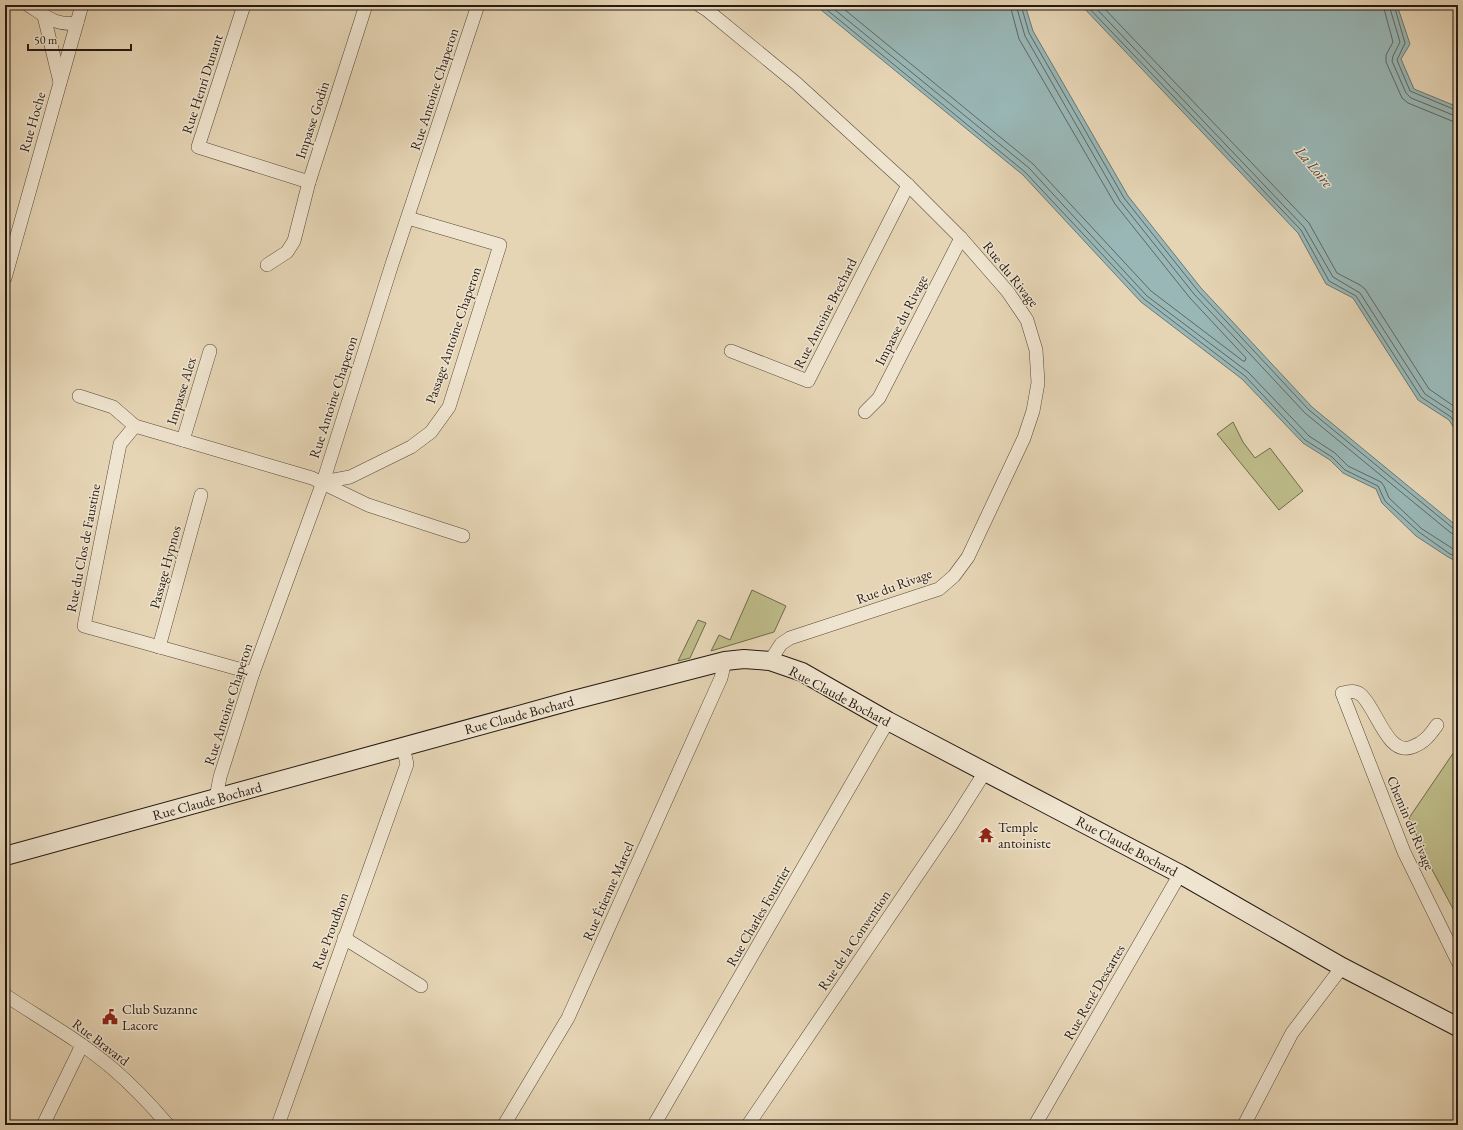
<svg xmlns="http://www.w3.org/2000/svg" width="1463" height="1130" viewBox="0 0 1463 1130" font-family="'EB Garamond',serif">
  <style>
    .green { fill: #bdbb88; stroke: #706a4d }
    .water { fill: #99b7b6; stroke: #6a7874 }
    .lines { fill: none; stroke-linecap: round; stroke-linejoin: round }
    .shore { stroke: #5e6864; stroke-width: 1 }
    .minor-casing { stroke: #54483b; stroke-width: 14 }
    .secondary-casing { stroke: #241912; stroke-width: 20 }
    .minor { stroke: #efe4cf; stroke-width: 13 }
    .secondary { stroke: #efe4cf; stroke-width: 18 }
    .labels { text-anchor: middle; stroke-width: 3; stroke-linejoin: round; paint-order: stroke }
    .street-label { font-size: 14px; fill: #241912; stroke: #efe4cf }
    .poi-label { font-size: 14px; fill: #241912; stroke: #efe4cf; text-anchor: start }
    .water-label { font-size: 15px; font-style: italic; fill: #474843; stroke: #efe4cf }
  </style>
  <rect width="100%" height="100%" fill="#e6d5b5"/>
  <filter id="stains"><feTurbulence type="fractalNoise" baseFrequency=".005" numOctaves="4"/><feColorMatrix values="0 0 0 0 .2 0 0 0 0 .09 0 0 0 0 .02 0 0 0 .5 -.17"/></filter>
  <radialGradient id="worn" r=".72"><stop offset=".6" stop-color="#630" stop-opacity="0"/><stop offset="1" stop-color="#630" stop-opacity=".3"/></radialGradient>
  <!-- green -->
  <g class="green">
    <path d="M1233,422L1243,442L1255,458L1270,448L1303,491L1279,510L1217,434Z"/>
    <path d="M752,590L786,606L774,632L711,651L719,635L730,640Z"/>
    <path d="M698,620L706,623L690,658L678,661Z"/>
    <path d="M1458,746V918L1429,864L1409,818Z"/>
  </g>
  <!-- water -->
  <g class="water">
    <path d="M815,5H1025L1033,31L1128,196L1201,288L1312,407L1458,527V562L1448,557L1416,536L1382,503L1376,489L1343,473L1330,460L1303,443L1242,379L1141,302L1023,175Z"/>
    <path d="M1081,5H1397L1410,44L1401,59L1414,89L1458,107V434L1449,420L1418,400L1353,298L1326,284L1298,233Z"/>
  </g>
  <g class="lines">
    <!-- shore -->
    <g class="shore">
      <path d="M821,5L1025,172L1144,299L1245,376L1305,440L1332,457L1345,470L1378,486L1385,501L1419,532L1450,554L1458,557"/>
      <path d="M829,5L1029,168L1147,296L1248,372L1309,436L1335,453L1348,466L1381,482L1384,486L1389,498L1422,529L1458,552"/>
      <path d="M839,5L1033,164L1151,291L1243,361H1245L1246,358L1190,298L1115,204L1019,39L1010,5"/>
      <path d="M1016,5L1025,36L1120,201L1194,294L1305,413L1451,533L1458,535"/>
      <path d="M1021,5L1029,33L1124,198L1198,291L1309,410L1454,529L1458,530"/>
      <path d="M1086,5L1301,230L1329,281L1356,296L1421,397L1451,417L1458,427"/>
      <path d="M1093,5L1304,227L1333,277L1360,293L1425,394L1454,413L1458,418"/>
      <path d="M1101,5L1309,223L1337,273L1360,285L1365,289L1429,389L1458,409"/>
      <path d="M1383,5L1393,42L1386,55V62L1402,98L1408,103L1452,121L1458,122"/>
      <path d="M1389,5L1400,42L1393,56L1392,61L1406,93L1411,98L1453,115L1458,116"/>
      <path d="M1394,5L1405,43L1397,60L1410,91L1458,111"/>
    </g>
    <defs>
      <g id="minor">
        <path d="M28,5C46,16 55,26 77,23"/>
        <path d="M244,5L198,147L309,182L366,5"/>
        <path d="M699,5L707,10L796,83L908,185L961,238L1008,292L1027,320L1036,350L1038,383L1033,411L1024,438L968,557L954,576L939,589L790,638L781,644L770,661"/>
        <path d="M44,16L60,82"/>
        <path d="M267,265L287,252L294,241L309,182"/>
        <path d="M5,278L82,5"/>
        <path d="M731,351L808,381L908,185"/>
        <path d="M79,396L113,407L135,426L312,478L368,505L463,536"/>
        <path d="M865,412L879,398L961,238"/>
        <path d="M135,426L120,444L84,626L253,673"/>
        <path d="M183,440L210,351"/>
        <path d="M323,482L350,477L411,447L431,432L449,407L500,245L408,218"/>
        <path d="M159,647L201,495"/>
        <path d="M1437,725C1430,735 1424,743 1412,747C1387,757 1376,706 1360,694C1354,690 1348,692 1342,693L1404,852L1458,962"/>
        <path d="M216,798L220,777L253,673L323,482L392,264L478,5"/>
        <path d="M344,938L421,986"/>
        <path d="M5,995C41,1019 79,1040 112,1068C132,1085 151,1105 168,1125"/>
        <path d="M43,1125L82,1045"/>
        <path d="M278,1125L407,764L403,747"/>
        <path d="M504,1125L568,1018L721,678L725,661"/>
        <path d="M654,1125L888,721"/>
        <path d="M748,1125L952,824L985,772"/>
        <path d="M1035,1125L1180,874"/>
        <path d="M1244,1125L1292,1033L1342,967"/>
      </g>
      <path id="secondary" d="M5,856L570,701L725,661L744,659L770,661L802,672L888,721L1180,874L1342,967L1458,1027"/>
    </defs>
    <!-- minor casing -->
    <use href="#minor" class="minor-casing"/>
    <!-- secondary casing -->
    <use href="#secondary" class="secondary-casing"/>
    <!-- minor -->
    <use href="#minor" class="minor"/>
    <!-- secondary -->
    <use href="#secondary" class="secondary"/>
  </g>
  <!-- icons -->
  <defs>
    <symbol id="temple-bare" viewBox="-9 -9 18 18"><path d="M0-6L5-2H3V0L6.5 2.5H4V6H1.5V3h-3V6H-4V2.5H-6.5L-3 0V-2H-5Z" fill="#8f2418" stroke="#efe4cf" stroke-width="2.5" paint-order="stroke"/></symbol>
    <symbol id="civic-bare" viewBox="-9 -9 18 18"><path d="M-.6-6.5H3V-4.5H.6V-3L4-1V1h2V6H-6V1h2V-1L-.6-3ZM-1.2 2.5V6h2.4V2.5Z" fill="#8f2418" stroke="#efe4cf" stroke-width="2.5" paint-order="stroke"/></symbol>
  </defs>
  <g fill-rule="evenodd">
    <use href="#temple-bare" x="975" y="824" width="22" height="22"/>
    <use href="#civic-bare" x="99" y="1006" width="22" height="22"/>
  </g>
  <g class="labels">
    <!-- street labels -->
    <g class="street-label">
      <text transform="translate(202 84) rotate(-72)" y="5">Rue Henri Dunant</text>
      <text transform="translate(434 89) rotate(-72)" y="5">Rue Antoine Chaperon</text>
      <text transform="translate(312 120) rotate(-72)" y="5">Impasse Godin</text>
      <text transform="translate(32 122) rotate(-74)" y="5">Rue Hoche</text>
      <text transform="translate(1011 274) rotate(51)" y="5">Rue du Rivage</text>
      <text transform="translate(825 313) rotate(-63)" y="5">Rue Antoine Brechard</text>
      <text transform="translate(901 320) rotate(-63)" y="5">Impasse du Rivage</text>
      <text transform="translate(453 335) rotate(-71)" y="5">Passage Antoine Chaperon</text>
      <text transform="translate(181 391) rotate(-73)" y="5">Impasse Alex</text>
      <text transform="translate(333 397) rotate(-72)" y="5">Rue Antoine Chaperon</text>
      <text transform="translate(83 548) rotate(-79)" y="5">Rue du Clos de Faustine</text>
      <text transform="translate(165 567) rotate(-75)" y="5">Passage Hypnos</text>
      <text transform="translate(894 586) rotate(-20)" y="5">Rue du Rivage</text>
      <text transform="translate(840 696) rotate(28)" y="5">Rue Claude Bochard</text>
      <text transform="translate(228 704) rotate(-72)" y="5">Rue Antoine Chaperon</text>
      <text transform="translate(519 715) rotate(-15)" y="5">Rue Claude Bochard</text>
      <text transform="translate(207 801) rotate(-15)" y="5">Rue Claude Bochard</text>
      <text transform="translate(1411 823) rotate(67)" y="5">Chemin du Rivage</text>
      <text transform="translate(1127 846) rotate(28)" y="5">Rue Claude Bochard</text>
      <text transform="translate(608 891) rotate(-66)" y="5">Rue Étienne Marcel</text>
      <text transform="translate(758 916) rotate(-60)" y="5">Rue Charles Fourrier</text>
      <text transform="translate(330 931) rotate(-70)" y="5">Rue Proudhon</text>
      <text transform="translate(854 940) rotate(-56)" y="5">Rue de la Convention</text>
      <text transform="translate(1094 992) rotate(-60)" y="5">Rue René Descartes</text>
      <text transform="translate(101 1042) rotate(37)" y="5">Rue Bravard</text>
    </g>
    <!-- poi labels -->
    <g class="poi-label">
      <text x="998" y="832">Temple<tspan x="998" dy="16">antoiniste</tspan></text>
      <text x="122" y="1014">Club Suzanne<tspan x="122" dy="16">Lacore</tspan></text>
    </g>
    <!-- water labels -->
    <g class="water-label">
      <text transform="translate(1314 167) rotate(50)" y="5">La Loire</text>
    </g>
  </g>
  <!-- margin -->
  <rect width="1463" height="1130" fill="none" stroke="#e6d5b5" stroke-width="20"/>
  <rect x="6" y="6" width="1451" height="1118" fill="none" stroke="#241912" stroke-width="2"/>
  <rect x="10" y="10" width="1443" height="1110" fill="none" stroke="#241912"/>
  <!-- scale -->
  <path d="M28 44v6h103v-6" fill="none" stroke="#241912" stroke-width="2"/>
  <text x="34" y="44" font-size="12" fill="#241912" stroke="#efe4cf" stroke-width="3" paint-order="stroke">50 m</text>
  <rect width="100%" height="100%" filter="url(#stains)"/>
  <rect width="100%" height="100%" fill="url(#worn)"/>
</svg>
